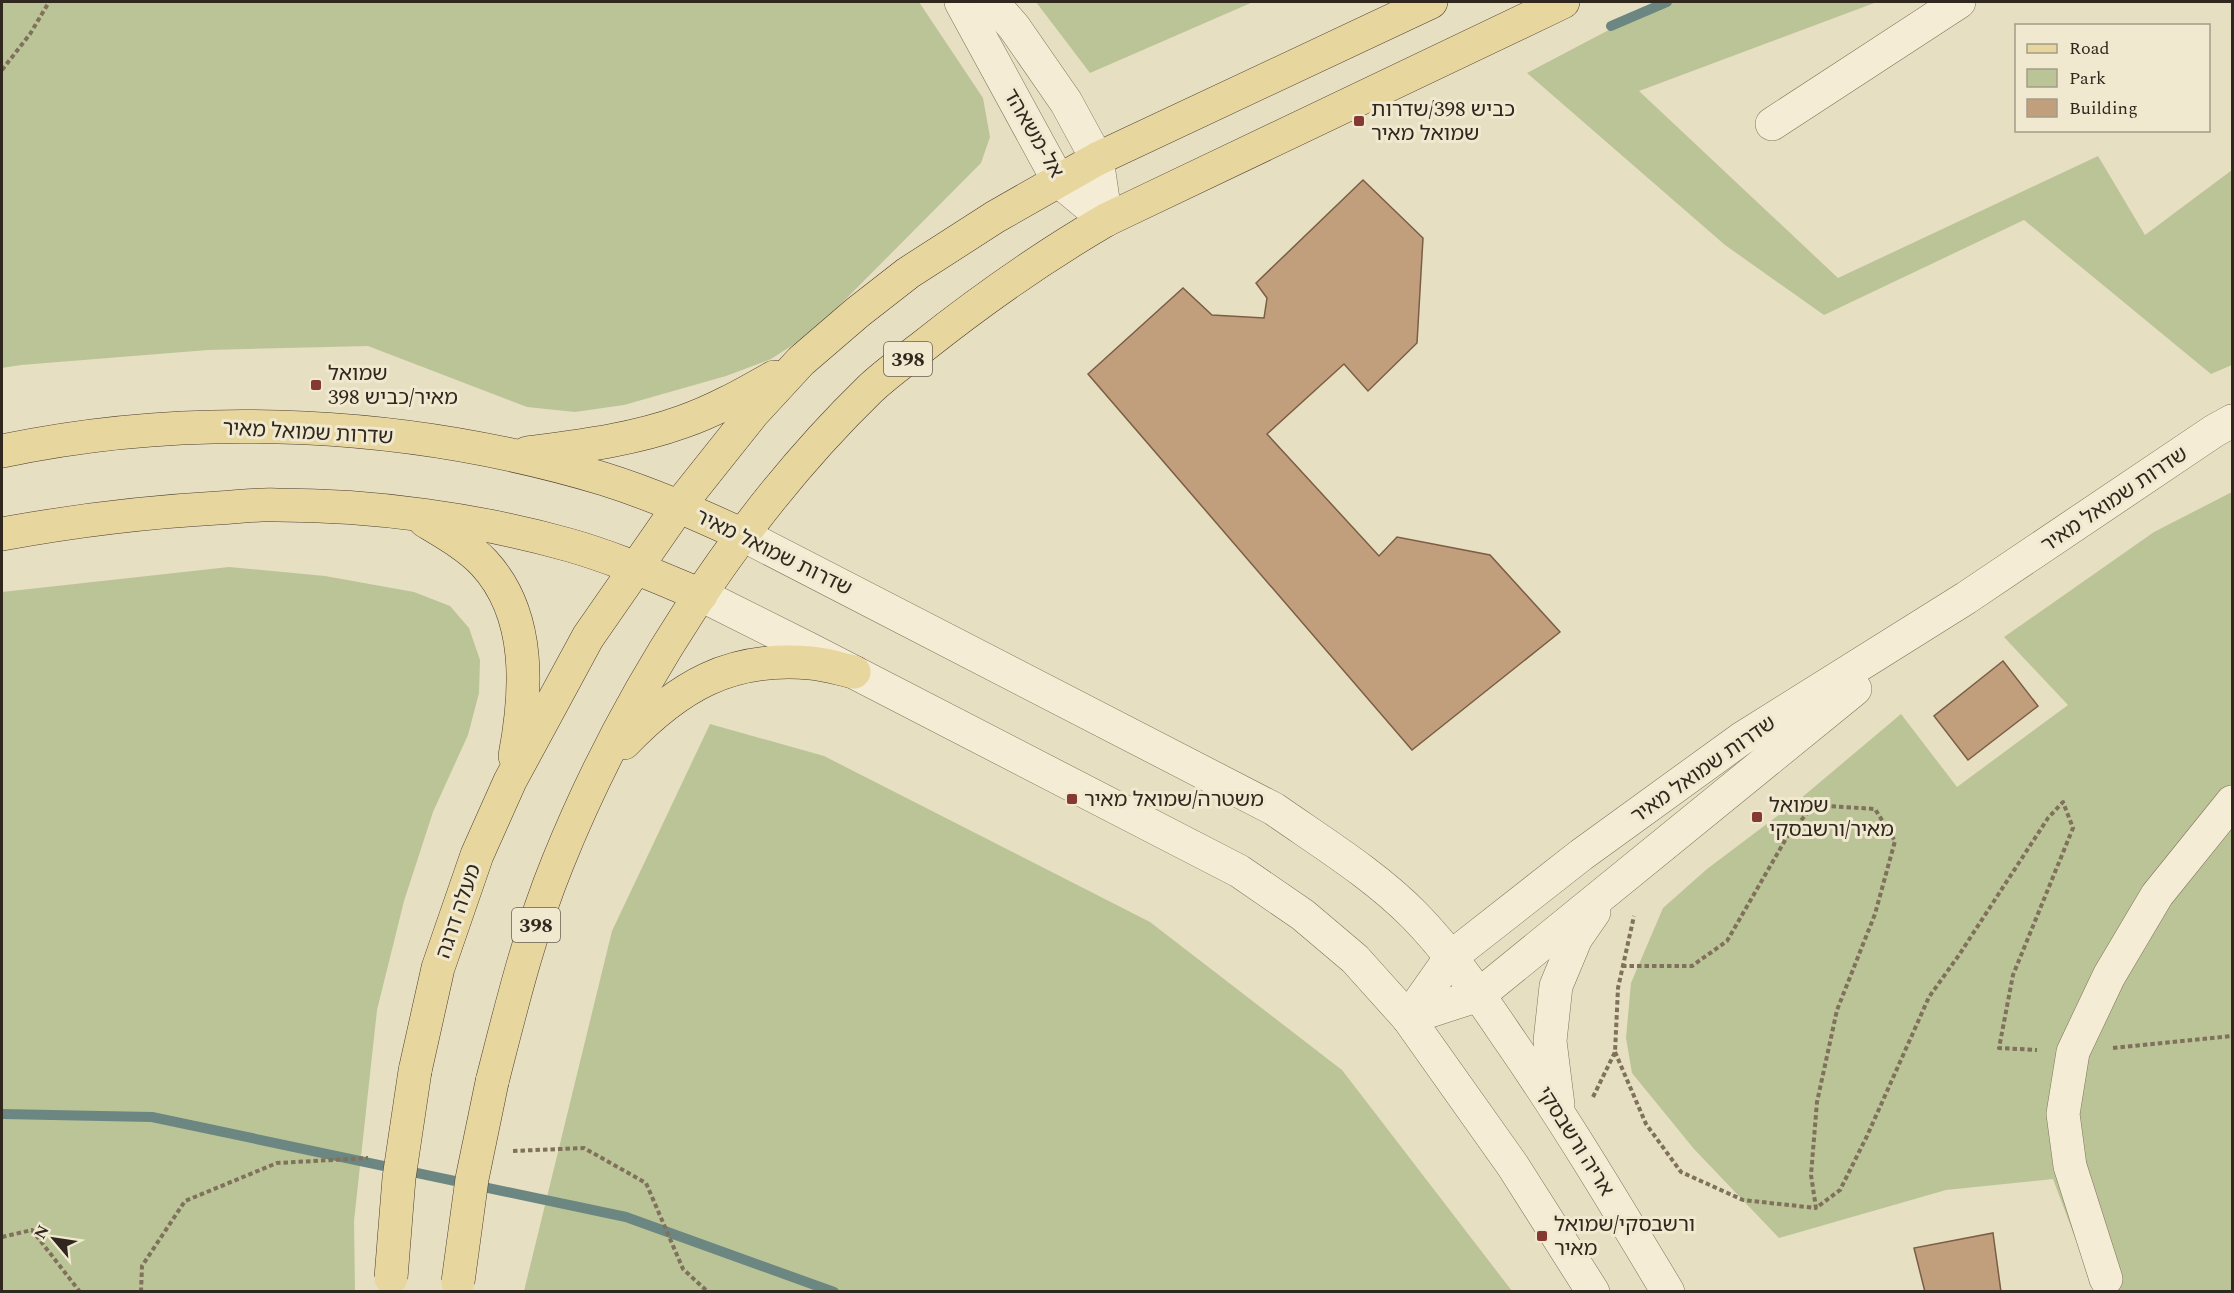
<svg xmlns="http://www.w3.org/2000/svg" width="2234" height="1293" viewBox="0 0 2234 1293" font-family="Spectral,'Noto Sans Hebrew',serif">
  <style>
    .green { fill: #bbc497 }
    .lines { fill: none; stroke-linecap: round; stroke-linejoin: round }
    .stream { stroke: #6c8782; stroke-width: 10 }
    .building { fill: #c19e7c; stroke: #7b5e44; stroke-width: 1.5 }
    .minor-casing { stroke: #7f715b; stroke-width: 34 }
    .major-casing { stroke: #4d3f2f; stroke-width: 34 }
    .path { stroke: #7f715b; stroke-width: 4; stroke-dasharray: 4.5 3; stroke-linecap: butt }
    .minor { stroke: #f4ecd4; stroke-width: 33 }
    .major { stroke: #e7d69d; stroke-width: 33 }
    .major-bridge-casing { stroke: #4d3f2f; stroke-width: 34; stroke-linecap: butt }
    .major-bridge { stroke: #e7d69d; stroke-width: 33 }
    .poi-dot { fill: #863933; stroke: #f0e9d0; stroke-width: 2 }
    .labels { text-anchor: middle; stroke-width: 6; stroke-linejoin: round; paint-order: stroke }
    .shield { fill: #f0e9d0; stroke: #6a6253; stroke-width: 1.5 }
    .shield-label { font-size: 20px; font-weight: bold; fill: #30281e }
    .poi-label { font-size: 21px; fill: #30281e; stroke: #f0e9d0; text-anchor: start }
    .street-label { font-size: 21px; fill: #30281e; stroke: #f0e9d0 }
  </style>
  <rect width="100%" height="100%" fill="#e7dfc2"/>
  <!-- green -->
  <g class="green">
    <path d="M2,2H919L983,98L990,137L981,163L813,332L771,359L726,376L624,405L575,412L527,407L368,346L208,350L21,365L2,368Z"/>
    <path d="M1036,2H1253L1090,73Z"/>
    <path d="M1662,2H1877L1639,91L1838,278L2098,156L2145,235L2232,170V365L2211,374L2024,220L1824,315L1725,245L1527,73Z"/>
    <path d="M2232,492V1291H2095L2053,1179L1946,1190L1779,1238L1694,1149L1632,1073L1626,1038L1631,983L1663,908L1707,869L1800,799L1901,714L1957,787L2068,705L2004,637L2154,532Z"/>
    <path d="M229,567L325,576L414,592L450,606L469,628L480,660L479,693L468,735L433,812L404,901L377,1010L354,1221L355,1291H2V592Z"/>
    <path d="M710,724L824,756L1150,922L1342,1070L1512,1291H524L612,931Z"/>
  </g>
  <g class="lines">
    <!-- stream -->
    <g class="stream">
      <path d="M1611,26L1667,2"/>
      <path d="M2,1114L152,1117L626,1217L834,1292"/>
    </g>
  </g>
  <!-- building -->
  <g class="building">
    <path d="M1363,180L1423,238L1417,343L1368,391L1344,364L1267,434L1379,556L1397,537L1490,555L1560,632L1412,750L1088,374L1183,288L1212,315L1264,318L1267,298L1256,283Z"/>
    <path d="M2003,661L2038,706L1968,760L1934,716Z"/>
    <path d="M1993,1233L2001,1292H1925L1914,1248Z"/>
  </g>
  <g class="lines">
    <defs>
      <g id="minor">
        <path d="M961,2L1058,180L1106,220"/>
        <path d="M992,2L1014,27L1066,102L1097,159L1106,220"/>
        <path d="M1772,124L1959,2"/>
        <path d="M743,535L1274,809C1321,842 1375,875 1415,916C1452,954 1481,998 1511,1042C1567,1123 1617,1207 1668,1292"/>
        <path d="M701,595L809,649L1239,871L1303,915L1355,959L1408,1018L1513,1166L1593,1292"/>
        <path d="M1408,1018L1451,957L1581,855L1741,739L1966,598L2214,431L2232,421"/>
        <path d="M1408,1018L1479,995L1855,689"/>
        <path d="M1558,1105L1550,1041L1556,986L1576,938L1594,912"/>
        <path d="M2106,1279L2070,1166L2063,1114L2073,1052L2109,976L2157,895L2232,802"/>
      </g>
      <g id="major">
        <path d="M2,451C197,410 412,421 604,479C652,494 697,514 743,535"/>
        <path d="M527,453C580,446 632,440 682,422C714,411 744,394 774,377"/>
        <path d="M425,521C445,533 468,546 484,563C532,615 527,692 515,756"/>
        <path d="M2,534C73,521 145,512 218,508C238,507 257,504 277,505C373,505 477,519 569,545C615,558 657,577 701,595"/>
        <path d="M624,743C678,687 729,656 810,663C825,664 840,669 854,672"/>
        <path d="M415,1071L438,968L477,855L510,781L588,637L679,506L753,413L801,361L858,312L908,273L995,217L1097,159L1431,2"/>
        <path d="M492,1082C511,1008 529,933 558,862C626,693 739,516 870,389C886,374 904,361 921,348C980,301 1041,258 1106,220L1563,2"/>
      </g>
    </defs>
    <!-- minor casing -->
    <use href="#minor" class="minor-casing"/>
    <!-- major casing -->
    <use href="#major" class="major-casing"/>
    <!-- path -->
    <g class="path">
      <path d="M2,70L30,34L49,2"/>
      <path d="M1622,966H1692L1727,941L1787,837L1814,805L1875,809L1895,841L1875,914L1837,1010L1817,1102L1811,1175L1816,1208L1840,1190L1867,1136L1929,997L1959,955L2048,818L2063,802L2073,828L2013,975L1999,1048L2037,1050"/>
      <path d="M2113,1048L2232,1036"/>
      <path d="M1615,1052L1646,1124L1681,1172L1743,1200L1816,1208"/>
      <path d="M1593,1097L1615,1052L1618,988L1634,916"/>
      <path d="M513,1151L584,1148L646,1183L683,1269L708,1292"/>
      <path d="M2,1237L32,1230L80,1292"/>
      <path d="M141,1292L142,1266L185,1201L277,1163L368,1158"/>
    </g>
    <!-- minor -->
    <use href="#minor" class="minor"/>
    <!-- major -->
    <use href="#major" class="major"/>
    <defs>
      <g id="major-bridge">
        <path d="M391,1278L399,1178L415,1071"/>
        <path d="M458,1282L472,1179L492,1082"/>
      </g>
    </defs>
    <!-- major-bridge casing -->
    <use href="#major-bridge" class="major-bridge-casing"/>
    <!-- major-bridge -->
    <use href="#major-bridge" class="major-bridge"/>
  </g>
  <!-- markers -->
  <g class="poi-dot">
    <rect x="1353" y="115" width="12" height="12" rx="3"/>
    <rect x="310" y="379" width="12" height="12" rx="3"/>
    <rect x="1066" y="793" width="12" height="12" rx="3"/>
    <rect x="1751" y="811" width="12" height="12" rx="3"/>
    <rect x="1536" y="1230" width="12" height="12" rx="3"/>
  </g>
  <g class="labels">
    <!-- shield labels -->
    <g class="shield">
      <rect x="884" y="342" width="48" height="34" rx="4.5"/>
      <rect x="512" y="908" width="48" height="34" rx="4.5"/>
    </g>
    <g class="shield-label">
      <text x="908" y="366">398</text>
      <text x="536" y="932">398</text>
    </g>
    <!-- poi labels -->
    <g class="poi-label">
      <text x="1371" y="116">כביש 398/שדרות<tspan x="1371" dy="24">שמואל מאיר</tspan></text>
      <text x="328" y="380">שמואל<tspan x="328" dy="24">מאיר/כביש 398</tspan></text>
      <text x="1084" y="806">משטרה/שמואל מאיר</text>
      <text x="1769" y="812">שמואל<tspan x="1769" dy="24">מאיר/ורשבסקי</tspan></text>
      <text x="1554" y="1231">ורשבסקי/שמואל<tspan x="1554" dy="24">מאיר</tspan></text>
    </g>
    <!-- street labels -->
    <g class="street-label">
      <text transform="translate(1034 133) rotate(60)" y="7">אל-משאהד</text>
      <text transform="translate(308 432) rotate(3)" y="7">שדרות שמואל מאיר</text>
      <text transform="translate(2114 499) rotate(-34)" y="7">שדרות שמואל מאיר</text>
      <text transform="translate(774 552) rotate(26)" y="7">שדרות שמואל מאיר</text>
      <text transform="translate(1703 769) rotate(-35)" y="7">שדרות שמואל מאיר</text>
      <text transform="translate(458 911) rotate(-71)" y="7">מעלה דרגה</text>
      <text transform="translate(1576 1141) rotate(58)" y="7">אריה ורשבסקי</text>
    </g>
  </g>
  <!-- border -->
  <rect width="2234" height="1293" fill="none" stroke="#30281e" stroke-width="6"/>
  <!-- legend -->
  <rect x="2015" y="24" width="195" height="108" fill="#f0e9d0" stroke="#a39c89" stroke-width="1.5"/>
  <rect x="2027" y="44" width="30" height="9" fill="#e7d69d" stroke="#a39c89" stroke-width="1.5"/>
  <text x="2069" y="54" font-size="18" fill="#30281e">Road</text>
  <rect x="2027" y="69" width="30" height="18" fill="#bbc497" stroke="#a39c89" stroke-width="1.5"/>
  <text x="2069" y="84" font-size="18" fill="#30281e">Park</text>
  <rect x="2027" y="99" width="30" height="18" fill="#c19e7c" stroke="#a39c89" stroke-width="1.5"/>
  <text x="2069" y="114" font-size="18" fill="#30281e">Building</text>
  <!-- north arrow -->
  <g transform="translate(54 1239) rotate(299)" stroke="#f0e9d0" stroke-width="4.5" paint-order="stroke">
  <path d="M0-4.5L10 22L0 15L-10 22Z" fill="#30281e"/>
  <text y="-9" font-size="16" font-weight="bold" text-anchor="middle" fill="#30281e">N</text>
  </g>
</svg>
